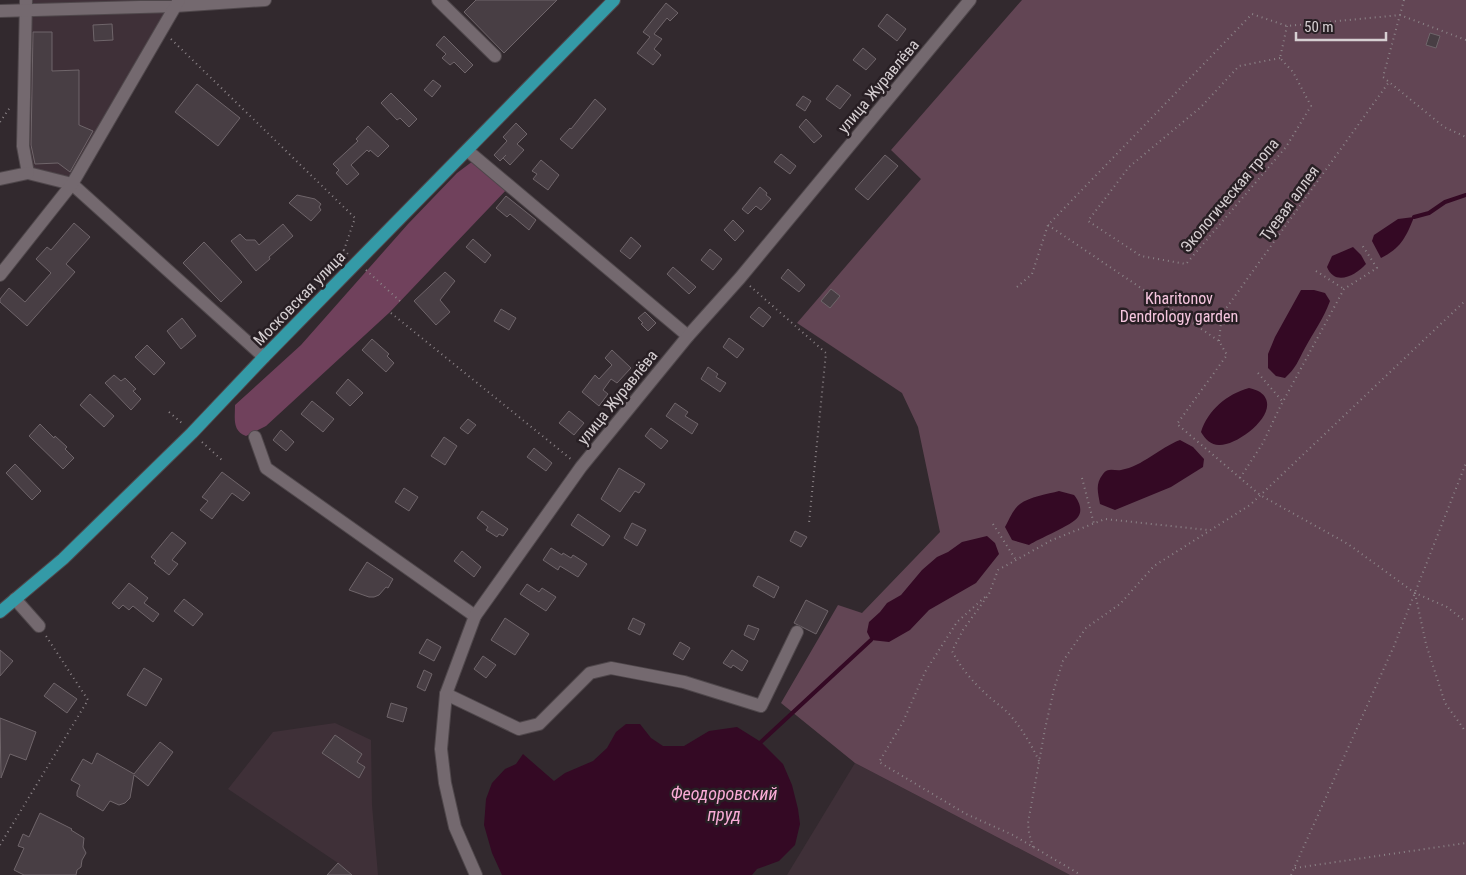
<svg xmlns="http://www.w3.org/2000/svg" width="1466" height="875" viewBox="0 0 1466 875" font-family="'Roboto Condensed',sans-serif">
  <style>
    .built { fill: #3f3038 }
    .green { fill: #624554 }
    .forest { fill: #70415c }
    .water { fill: #340924 }
    .lines { fill: none; stroke-linecap: round; stroke-linejoin: round }
    .stream { stroke: #340924; stroke-width: 4 }
    .building { fill: #483e44; stroke: #6f656a }
    .minor-casing { stroke: #4f474b; stroke-width: 14 }
    .major-casing { stroke: #4f474b; stroke-width: 14 }
    .path { stroke: #8c8488; stroke-width: 2; stroke-dasharray: 1 4; stroke-linecap: butt }
    .minor { stroke: #74696f; stroke-width: 12 }
    .major { stroke: #349aa7; stroke-width: 12 }
    .labels { text-anchor: middle; stroke-width: 5; stroke-linejoin: round; paint-order: stroke }
    .street-label { font-size: 16px; fill: #d6cfd2; stroke: #281f24 }
    .park-label { font-size: 16px; fill: #f6c6df; stroke: #281f24 }
    .water-label { font-size: 18px; font-style: italic; fill: #faacd7; stroke: #281f24 }
  </style>
  <rect width="100%" height="100%" fill="#32292e"/>
  <!-- built -->
  <g class="built">
    <path d="M26,0H179L70,184L27,174Z"/>
    <path d="M335,723L371,740L372,805L378,875H352L338,863L228,789L273,732Z"/>
    <path d="M855,763L1070,875H787Z"/>
  </g>
  <!-- green -->
  <path class="green" d="M1022,0H1466V875H1070L855,763L781,703L838,605L862,613L940,532L918,427L902,393L797,323L921,179L891,150Z"/>
  <!-- forest -->
  <path class="forest" d="M473,161L509,187L390,312L266,426L246,436C232,431 235,418 235,405L301,345L408,224L457,173Z"/>
  <!-- water -->
  <g class="water">
    <path d="M1414,217C1406,237 1401,248 1381,258L1372,241L1374,235L1398,219Z"/>
    <path d="M1353,247L1361,255L1366,264C1356,275 1335,287 1327,267L1332,256Z"/>
    <path d="M1301,290H1314L1325,293L1330,301C1323,320 1314,331 1305,348C1298,361 1296,368 1285,378L1276,376L1268,368V354L1275,337Z"/>
    <path d="M1249,388C1253,389 1257,390 1260,392C1285,410 1238,446 1219,445C1211,445 1205,439 1201,432C1208,410 1227,394 1249,388Z"/>
    <path d="M1180,440L1193,447L1204,459L1203,467L1171,487L1115,510L1100,504C1098,492 1095,484 1103,474C1108,467 1114,471 1121,470C1143,466 1159,448 1180,440Z"/>
    <path d="M1059,491L1074,495C1079,501 1083,510 1078,517C1073,525 1038,539 1029,545L1012,540L1005,527C1009,520 1013,509 1020,504C1029,497 1048,494 1059,491Z"/>
    <path d="M987,536L995,543L999,554L976,583L929,610L910,630L889,642L871,640L867,632L869,622L880,612L887,603L901,595L922,570L937,557L948,552L962,542Z"/>
    <path d="M626,724H640L651,738L663,746H684L709,731L737,727L761,742L783,764L792,785L798,809L800,824L795,845L779,861L757,869L752,875H502L492,853L484,825L486,799L492,783L505,769L516,764L523,754L554,781L565,773L593,761L607,748L616,732Z"/>
  </g>
  <g class="lines">
    <!-- stream -->
    <g class="stream">
      <path d="M1414,217L1429,213L1445,202L1466,195"/>
      <path d="M761,742L871,640"/>
    </g>
  </g>
  <!-- building -->
  <g class="building">
    <path d="M476,0H557L504,53L464,12Z"/>
    <path d="M666,3L678,13L670,21L667,18L654,34L662,39L654,49L661,55L653,65L637,53L650,37L643,32Z"/>
    <path d="M887,14L906,29L897,41L878,26Z"/>
    <path d="M112,24L113,40L94,41L93,25Z"/>
    <path d="M33,32H52V71L79,70V125L93,131L70,172L58,163L35,164L31,145Z"/>
    <path d="M1430,33L1440,36L1436,48L1426,45Z"/>
    <path d="M444,36L473,65L465,73L454,62L450,65L442,58L446,54L436,45Z"/>
    <path d="M863,48L876,59L866,70L853,60Z"/>
    <path d="M433,80L441,86L432,97L424,90Z"/>
    <path d="M197,84L240,118L218,146L175,112Z"/>
    <path d="M837,85L851,95L840,109L826,99Z"/>
    <path d="M391,93L417,119L409,127L400,118L397,120L381,103Z"/>
    <path d="M803,96L811,101L805,111L796,105Z"/>
    <path d="M595,99L606,109L572,149L560,139L570,128L571,129Z"/>
    <path d="M806,119L822,136L814,143L799,127Z"/>
    <path d="M516,123L527,134L517,144L524,150L510,165L503,158L506,155L500,161L494,155L507,141L503,137Z"/>
    <path d="M368,126L389,146L378,157L370,150L369,152L367,150L351,165L359,174L347,185L336,173L339,170L333,164L358,141L356,139Z"/>
    <path d="M781,154L796,166L790,174L774,162Z"/>
    <path d="M885,155L898,166L868,200L855,189Z"/>
    <path d="M541,160L559,175L548,190L533,179L537,174L532,171Z"/>
    <path d="M760,187L767,193L766,195L771,199L761,210L756,206L748,214L742,209Z"/>
    <path d="M297,195L315,199L321,204L319,207L321,210L311,221L289,203Z"/>
    <path d="M506,196L536,220L529,230L510,214L507,217L496,208Z"/>
    <path d="M733,220L744,231L735,241L724,230Z"/>
    <path d="M74,223L90,237L66,264L75,272L27,326L0,302V299L9,288L25,302L51,273L36,259L47,247L51,250Z"/>
    <path d="M283,224L293,236L269,257L270,259L256,271L231,241L240,234L246,240H255L259,245Z"/>
    <path d="M631,237L641,246L630,259L620,251Z"/>
    <path d="M473,239L491,255L485,263L466,247Z"/>
    <path d="M204,242L242,282L221,302L183,263Z"/>
    <path d="M710,249L722,259L713,270L701,260Z"/>
    <path d="M673,267L696,287L689,294L667,274Z"/>
    <path d="M788,269L805,285L799,292L781,278Z"/>
    <path d="M445,272L455,281L440,300L450,312L436,325L414,301Z"/>
    <path d="M831,289L840,296L830,308L821,301Z"/>
    <path d="M759,307L771,317L763,327L750,317Z"/>
    <path d="M501,309L516,318L509,330L494,321Z"/>
    <path d="M645,312L656,323L648,331L641,324L643,323L638,318Z"/>
    <path d="M182,318L196,336L181,349L167,331Z"/>
    <path d="M729,338L744,349L737,358L723,347Z"/>
    <path d="M372,339L389,354L387,356L394,363L386,372L362,350Z"/>
    <path d="M147,345L165,363L154,375L135,357Z"/>
    <path d="M612,350L631,368L617,383L611,379L603,390L608,394L599,406L582,392L595,375L599,379L612,365L605,358Z"/>
    <path d="M708,367L718,374L716,377L726,383L720,392L701,379Z"/>
    <path d="M114,375L121,381L125,378L136,389L133,391L141,399L131,410L105,383Z"/>
    <path d="M348,379L363,393L350,406L336,393Z"/>
    <path d="M90,394L114,416L104,427L80,405Z"/>
    <path d="M312,401L334,419L323,432L301,414Z"/>
    <path d="M675,403L688,412L685,416L698,424L692,434L666,416Z"/>
    <path d="M569,411L584,423L574,435L559,423Z"/>
    <path d="M468,419L476,425L468,434L460,428Z"/>
    <path d="M40,424L54,438L55,436L67,447L65,449L74,458L63,469L29,436Z"/>
    <path d="M651,428L668,441L661,449L645,436Z"/>
    <path d="M281,430L294,442L286,451L273,440Z"/>
    <path d="M444,437L457,446L445,465L431,456Z"/>
    <path d="M534,448L552,463L546,471L527,457Z"/>
    <path d="M15,464L41,491L32,500L6,473Z"/>
    <path d="M619,468L645,484L639,493L635,491L620,512L601,499Z"/>
    <path d="M222,472L250,493L243,501L232,493L212,519L200,510L208,501L202,497Z"/>
    <path d="M404,488L418,497L409,511L395,502Z"/>
    <path d="M482,511L508,529L503,536L499,534L497,537L486,530L488,527L477,518Z"/>
    <path d="M578,514L610,536L603,546L571,525Z"/>
    <path d="M632,523L646,530L637,546L624,538Z"/>
    <path d="M795,531L807,537L801,547L790,541Z"/>
    <path d="M172,532L186,543L172,560L178,564L169,575L154,563L156,561L151,557Z"/>
    <path d="M551,548L562,555L563,553L571,558L573,555L587,564L578,577L560,566L558,570L543,560Z"/>
    <path d="M462,551L481,567L474,577L454,561Z"/>
    <path d="M367,562L393,579L388,588L386,587L379,595L374,597H369L349,590Z"/>
    <path d="M758,576L779,587L774,598L753,586Z"/>
    <path d="M129,583L148,598L144,603L159,614L153,622L133,606L129,610L123,605L119,609L112,603Z"/>
    <path d="M527,584L539,592L542,588L556,597L546,611L520,594Z"/>
    <path d="M184,599L203,614L193,626L174,611Z"/>
    <path d="M806,600L828,611L816,634L794,623Z"/>
    <path d="M505,618L529,634L515,655L491,640Z"/>
    <path d="M633,618L645,624L640,635L628,629Z"/>
    <path d="M748,625L759,629L754,640L744,635Z"/>
    <path d="M427,639L441,647L434,661L419,653Z"/>
    <path d="M680,642L690,648L683,660L673,654Z"/>
    <path d="M0,650L13,661L0,676Z"/>
    <path d="M732,650L748,661L742,671L733,665L731,668L723,663Z"/>
    <path d="M483,656L496,665L486,678L474,669Z"/>
    <path d="M144,668L162,679L146,706L127,695Z"/>
    <path d="M424,670L432,674L425,691L417,687Z"/>
    <path d="M54,683L77,699L67,713L44,696Z"/>
    <path d="M391,703L407,708L403,722L387,717Z"/>
    <path d="M0,718L36,732L26,760L10,754L1,778Z"/>
    <path d="M335,735L362,754L357,762L365,767L359,778L322,753Z"/>
    <path d="M160,742L173,752L148,786L134,775L130,798L125,803L119,805L110,801L103,811L77,796V792L80,785L71,780L83,759L92,764L97,753L134,774Z"/>
    <path d="M40,813L72,829L71,830L84,838L83,847L86,853L82,860L81,867L77,870L76,875H24L14,870L24,848L18,846L23,834L29,837Z"/>
    <path d="M338,863L352,875H327Z"/>
  </g>
  <g class="lines">
    <defs>
      <g id="minor">
        <path d="M26,0L23,146L28,173L72,184L264,357"/>
        <path d="M438,0L495,56"/>
        <path d="M0,11L175,6L265,0"/>
        <path d="M468,151L688,336"/>
        <path d="M0,179L28,173"/>
        <path d="M0,275L72,184L179,0"/>
        <path d="M255,437L266,468L475,616"/>
        <path d="M15,599L39,626"/>
        <path d="M446,694L519,729L539,724L590,673L611,668L684,682L761,706L797,632"/>
        <path d="M476,875L455,827L445,783L441,749L446,694L475,616L581,467L688,336L740,278L970,0"/>
      </g>
      <path id="major" d="M0,612L63,559L192,433L264,357L614,0"/>
    </defs>
    <!-- minor casing -->
    <use href="#minor" class="minor-casing"/>
    <!-- major casing -->
    <use href="#major" class="major-casing"/>
    <!-- path -->
    <g class="path">
      <path d="M1404,0L1383,77L1444,127L1466,137"/>
      <path d="M171,39L355,218L344,250L348,254"/>
      <path d="M1280,58L1239,66L1201,107L1129,167L1088,221L1141,256L1186,264L1286,147L1311,106L1293,72L1280,58L1287,26"/>
      <path d="M0,122L11,106"/>
      <path d="M1048,225L1219,341L1227,355L1177,424L1260,495L1348,544L1415,593L1447,607L1466,622"/>
      <path d="M366,270L401,302"/>
      <path d="M1316,271L1344,289"/>
      <path d="M323,273L344,250"/>
      <path d="M750,286L826,353L809,523"/>
      <path d="M1017,287L1032,274L1048,225L1252,14L1287,26L1400,15L1466,40"/>
      <path d="M391,313L572,460"/>
      <path d="M1219,341L1222,314L1389,82"/>
      <path d="M1258,373L1283,402"/>
      <path d="M169,412L183,424"/>
      <path d="M202,442L224,462"/>
      <path d="M1082,478L1094,524"/>
      <path d="M1240,478L1263,443L1279,409L1344,289L1377,268L1362,245"/>
      <path d="M993,524L1016,560"/>
      <path d="M1415,593L1426,644L1445,703L1466,732"/>
      <path d="M985,597L957,622L925,672L903,722L879,762L966,814L1013,835L1081,875"/>
      <path d="M1039,761C1031,744 1022,729 1010,715C1002,706 991,700 983,691C971,680 960,666 952,651L963,630L989,594L998,570L1052,540L1105,519L1208,530"/>
      <path d="M0,845L88,700L46,636"/>
      <path d="M1033,847L1029,833L1028,823L1045,729L1054,689L1063,661L1086,628L1120,604L1154,566L1250,505L1466,300"/>
      <path d="M1295,868L1466,843"/>
      <path d="M1291,875L1394,646L1466,463"/>
    </g>
    <!-- minor -->
    <use href="#minor" class="minor"/>
    <!-- major -->
    <use href="#major" class="major"/>
  </g>
  <g class="labels">
    <!-- street labels -->
    <g class="street-label">
      <text transform="translate(878 86) rotate(-50)" y="6">улица Журавлёва</text>
      <text transform="translate(1229 195) rotate(-50)" y="6">Экологическая тропа</text>
      <text transform="translate(1289 203) rotate(-54)" y="6">Туевая аллея</text>
      <text transform="translate(299 298) rotate(-46)" y="6">Московская улица</text>
      <text transform="translate(617 397) rotate(-51)" y="6">улица Журавлёва</text>
    </g>
    <!-- park labels -->
    <g class="park-label">
      <text x="1179" y="304">Kharitonov<tspan x="1179" dy="18">Dendrology garden</tspan></text>
    </g>
    <!-- water labels -->
    <g class="water-label">
      <text x="724" y="800">Феодоровский<tspan x="724" dy="21">пруд</tspan></text>
    </g>
  </g>
  <!-- scale -->
  <path d="M1296 32v8h90v-8" fill="none" stroke="#d6cfd2" stroke-width="2.5"/>
  <text x="1304" y="32" font-size="15" fill="#d6cfd2" stroke="#281f24" stroke-width="4" paint-order="stroke">50 m</text>
</svg>
